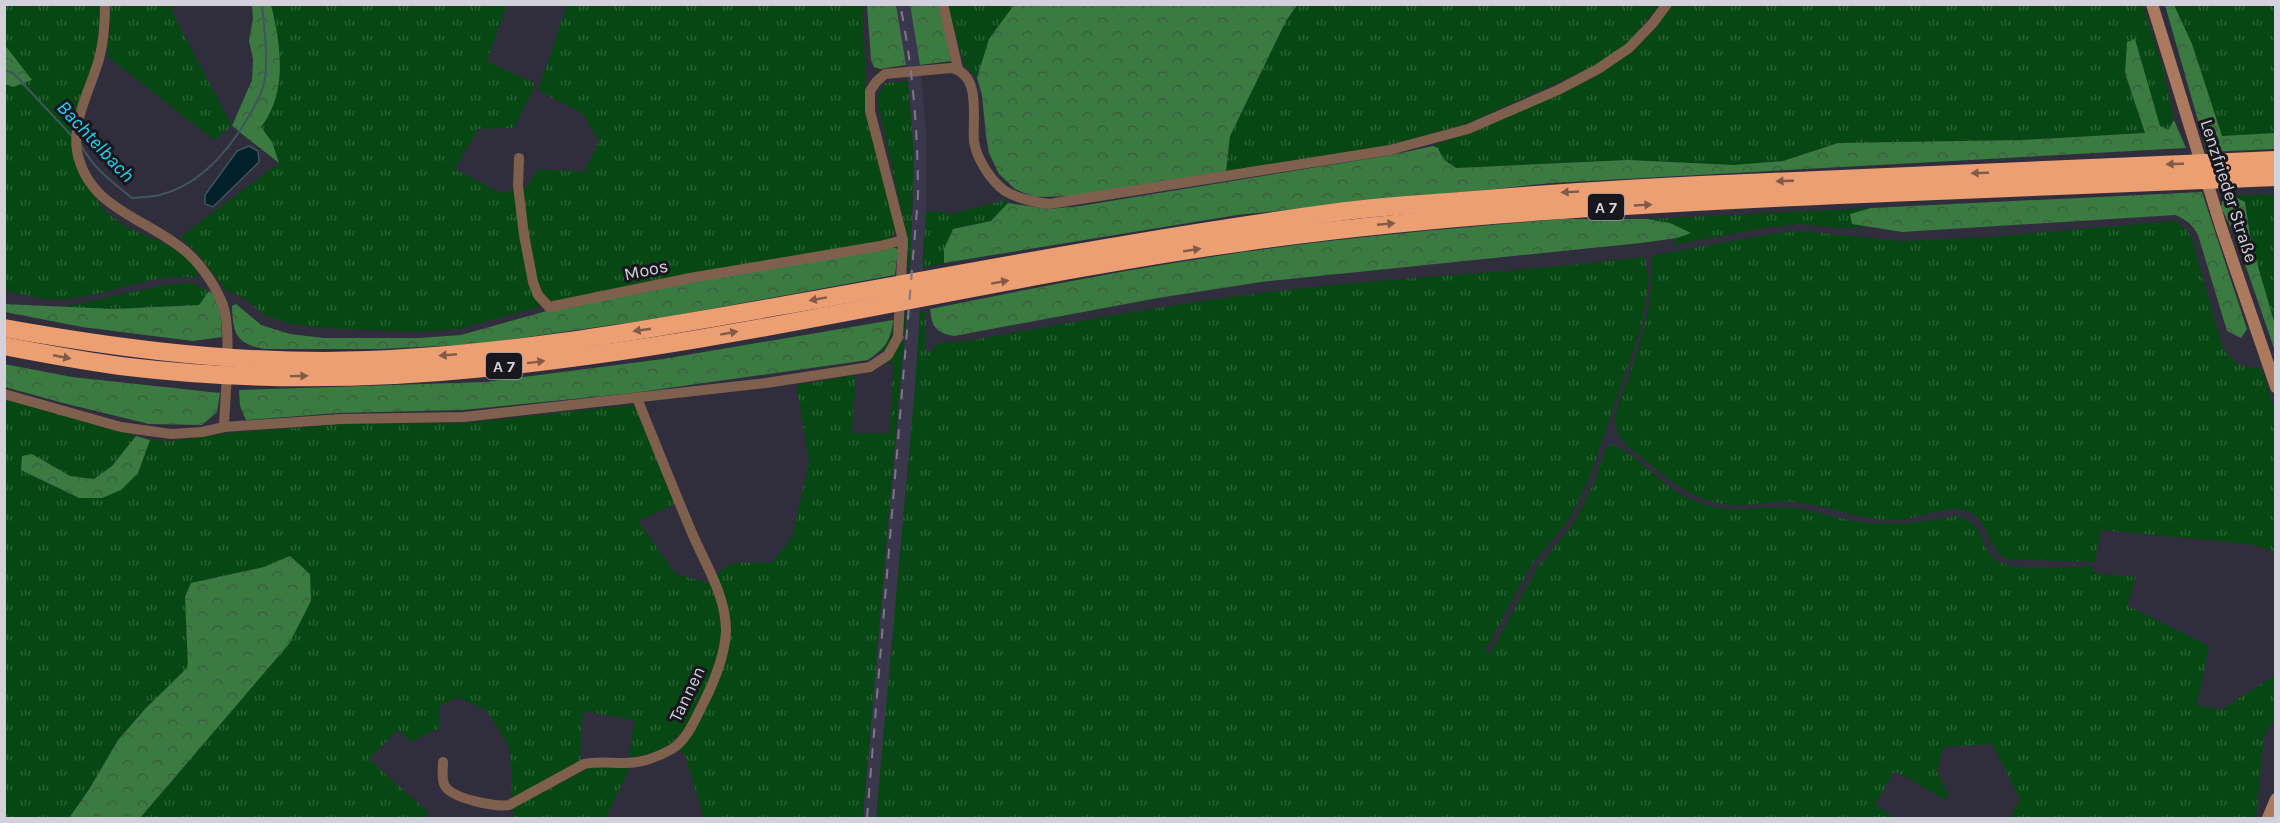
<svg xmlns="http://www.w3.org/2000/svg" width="2280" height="823" viewBox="0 0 2280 823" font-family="Karla,sans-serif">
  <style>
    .built { fill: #3a364b }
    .grass { fill: url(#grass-tufts) }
    .forest { fill: url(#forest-crowns) }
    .water { fill: #002129; stroke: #3f565f; stroke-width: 1.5 }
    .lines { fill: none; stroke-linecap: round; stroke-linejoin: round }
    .stream { stroke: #3f565f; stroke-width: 2 }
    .street { stroke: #7f5f4e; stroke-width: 10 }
    .secondary { stroke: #ab795d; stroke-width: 12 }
    .highway { stroke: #ec9f73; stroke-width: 18 }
    .rail { stroke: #7b7986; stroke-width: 2; stroke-dasharray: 10 10; stroke-linecap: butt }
    .oneway { fill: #825b48 }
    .labels { text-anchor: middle; stroke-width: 6; stroke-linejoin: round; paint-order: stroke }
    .shield { fill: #18171d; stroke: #9b9aa3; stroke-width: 1.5 }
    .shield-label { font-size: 16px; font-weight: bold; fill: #d3d2dc }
    .street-label { font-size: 18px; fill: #d3d2dc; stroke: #18171d }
    .water-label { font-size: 20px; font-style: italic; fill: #19d6f7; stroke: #18171d }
  </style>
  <defs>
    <pattern id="grass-tufts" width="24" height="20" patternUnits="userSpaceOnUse" patternTransform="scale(1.5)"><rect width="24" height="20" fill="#074713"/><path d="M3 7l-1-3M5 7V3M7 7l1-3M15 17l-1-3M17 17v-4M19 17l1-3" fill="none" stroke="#2a6135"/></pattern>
    <pattern id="forest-crowns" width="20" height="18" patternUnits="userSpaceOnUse" patternTransform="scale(1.5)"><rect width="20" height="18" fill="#3b7a40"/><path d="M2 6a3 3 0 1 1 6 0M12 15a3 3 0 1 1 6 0" fill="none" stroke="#3d5f41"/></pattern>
  </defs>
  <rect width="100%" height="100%" fill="#302d3c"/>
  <!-- built -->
  <path class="built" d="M896,5H910L920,65L926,131V212L915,389L876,818H863L906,324L913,199L911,111L906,65Z"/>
  <!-- grass -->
  <g class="grass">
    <path d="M1673,4L2143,5L2163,67L2174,120L2168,130L2160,126L2135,39L2140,115L2146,133L2023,140L1838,143L1783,161L1734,165L1628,160L1455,168L1443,159L1438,148L1433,146L1561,94L1600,74L1632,52L1657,27Z"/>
    <path d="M5,5H101L96,54L73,124L90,190L106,212L125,226L174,248L199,270L195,278C151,272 107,297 63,299C43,301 24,295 5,290V84L14,87L8,49L5,45Z"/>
    <path d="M111,5H178L171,10L232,126L214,140L107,56Z"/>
    <path d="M271,5H507L487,61L534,83V87L514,128L478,129L455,169L501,193L515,190L541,302L539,307L459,329L419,332L323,328L291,324L266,316L244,298L226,290L197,253L180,237L279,163L272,142L261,127C286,97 280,40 271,5Z"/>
    <path d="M567,5H863L866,94L896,230L890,240L555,303L547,300L536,281L521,189L527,187L538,169L584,172L599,141L583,114L538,90Z"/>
    <path d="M947,5H1014L989,39L977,78L965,66Z"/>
    <path d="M1297,5H1660L1626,45L1595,66L1466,124L1389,145L1226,171L1230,136L1286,21Z"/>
    <path d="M2174,5H2275V133L2222,137L2192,44Z"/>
    <path d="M908,81L914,155L910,270L907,271L905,227L877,97L885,83Z"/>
    <path d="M2275,194V325L2251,242L2245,202L2233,196Z"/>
    <path d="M1006,200L1008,203L991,221L953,229L944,249V263L922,268L926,212H943L951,214Z"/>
    <path d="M1871,208L1850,215L1853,224L1867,228H1840L1800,224L1769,227L1673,245L1677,238L1690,233L1647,219Z"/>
    <path d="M2174,221L2188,231L2192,239L2223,348C2230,357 2235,365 2247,367C2254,368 2256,366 2262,370L2275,410V552L2250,544L2101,530L2095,562L2006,559C1986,547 1988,518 1967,511C1946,504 1917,520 1895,520C1861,520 1830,506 1796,502C1779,500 1763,504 1746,505C1703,507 1677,487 1645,460C1634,451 1619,442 1616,427C1613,410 1623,395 1628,379C1641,340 1655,301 1651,259L1655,255L1771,234L1799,231L1901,241L1990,237Z"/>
    <path d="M1642,257L1645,259L1649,279L1642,325L1589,479L1569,520L1532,564L1485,651L1490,654L1537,568L1574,523L1595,481L1606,448L1611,444C1639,455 1661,486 1690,499C1730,517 1753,505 1793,508C1815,510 1837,519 1860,522C1894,527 1921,522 1955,516C1988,521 1977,551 2001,563C2018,571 2073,566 2094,566L2093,573L2136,577L2127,605L2209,646L2197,705L2221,710L2275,675V719L2264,736L2256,818H2010L2020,799L1992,744L1944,747L1937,771L1948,793L1946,800L1895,771L1875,804L1894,818H876L915,389L920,312L926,311V355L939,343L966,341C1065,324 1163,305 1262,293C1388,277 1516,273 1642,257Z"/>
    <path d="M192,283L209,291L199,305L114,309L63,307L165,285Z"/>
    <path d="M906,314L863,818H702L703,815L685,755L679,750L727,652L716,578C727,557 751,563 772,563L792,537L809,462L797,385L856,375L852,433H889L894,361L886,364L882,350L892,335L893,320Z"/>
    <path d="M4,399L136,436L112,466L94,479L70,476L32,454L21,470L79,498L138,473L150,440L171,441L226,433L342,424L465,423L631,405L636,408L675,504L638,521L676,574L712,584C717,599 723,614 723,629C722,662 698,721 672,742C659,752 645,756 629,758L634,720L583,711L580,762L512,799L510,748L487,711L458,697L440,706L439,728L411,742L398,730L369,759L429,813L426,818H140L289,644L290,556L264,567L191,583L185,597L188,667L146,708L118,740L90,788L69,818H5Z"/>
    <path d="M591,767H630L606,818H515L512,808Z"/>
  </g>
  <!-- forest -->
  <g class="forest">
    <path d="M252,5H271C281,44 288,93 261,127L272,142L279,163L232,126L252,80L253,59L249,41L253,19Z"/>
    <path d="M867,5H896L906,65L880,69L874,67L871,60Z"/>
    <path d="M910,5H940L951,61L920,65Z"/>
    <path d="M1014,5H1297L1286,21L1230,136L1226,171L1081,196L1033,197L1015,189L999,174L989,153L986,136L982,95L977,78L989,39Z"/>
    <path d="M2165,5H2174L2192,44L2222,136L2275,133V149L2207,152Z"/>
    <path d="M2135,39L2160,126L2168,130L2174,120L2186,148L1552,183L1237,215L944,263V249L953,229L991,221L1008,203L1049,209L1080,206L1391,155L1433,146L1438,148L1443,159L1456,168L1628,160L1734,165L1783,161L1838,143L2023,140L2145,133L2125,73L2127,42Z"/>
    <path d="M4,45L8,49L32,80L13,87L5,84Z"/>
    <path d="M2202,192L2247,329L2241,338L2227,331L2198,235C2192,224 2187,220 2175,215L1902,232L1852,224L1850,214L1871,208Z"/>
    <path d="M2233,196L2245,202L2251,242L2275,325V351L2235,235L2221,208L2223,199Z"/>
    <path d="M1561,219H1647L1670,223L1691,233L1677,238L1641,243L1261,282L1158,298L954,336C936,333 932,327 930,309C1034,288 1139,267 1244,252C1349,237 1455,228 1561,219Z"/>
    <path d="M892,247L898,249L895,275L661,318L479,344L379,349H265C236,344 233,334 232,306L236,304L261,325L290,334L324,338H419L461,335L550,310L691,281Z"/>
    <path d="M209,291C222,300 221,323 222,337L193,341L82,327L5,312L4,304L114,309L199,305Z"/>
    <path d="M893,320C891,341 885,348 868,360L633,393L463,410L338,413L246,420L240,406L239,390L485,382L663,359Z"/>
    <path d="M4,364L72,377L220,393L217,412L202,425L149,424L63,403L5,387Z"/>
    <path d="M136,436L150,440L138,473L121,490L102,498H79L21,470L22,456L32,454L70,476L94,479L112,466Z"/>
    <path d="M290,556L310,574L311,601L289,644L140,818H69L90,788L118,740L146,708L188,667L185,597L191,583L264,567Z"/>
  </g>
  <!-- water -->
  <path class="water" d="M249,146L258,151L259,162L213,207L205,204V195L237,151Z"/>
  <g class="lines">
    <!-- stream -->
    <g class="stream">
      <path d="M4,70L13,73L73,137"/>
      <path d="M81,145C92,167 113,183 132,198C141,197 151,197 160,195C199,185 226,154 246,121C253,109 263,93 265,79C268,54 264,29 262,4"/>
    </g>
    <!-- street -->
    <g class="street">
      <path d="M105,4C105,22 104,41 99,59C91,88 72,120 77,151C87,205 138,216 176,244C196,257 214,282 223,305C232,332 225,396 224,427"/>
      <path d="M943,4L958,69"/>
      <path d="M519,158L518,186L524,235L533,282L538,295L549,307L690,278L880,246L903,240"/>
      <path d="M4,394L121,427L171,434L202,432L224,427L341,419L464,417L766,383L870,367L888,355L898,337L903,240L870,111V91L876,82L885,74L951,68C982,74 972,118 974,141C976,158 991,181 1005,191C1018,199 1034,202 1049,204L1390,150L1468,129L1558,90L1598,69L1629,48L1653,23L1667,4"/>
      <path d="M443,762C443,770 441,779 445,786C453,799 495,807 509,805L584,764C597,761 611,763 625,763C641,763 658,757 672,749C687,740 695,719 703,704C714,682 725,656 726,631C726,595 705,564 692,533C673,488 655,443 637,398"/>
    </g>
    <!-- secondary -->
    <g class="secondary">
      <path d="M2152,4L2221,227L2276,387"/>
      <path d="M2268,818L2276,799"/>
    </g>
    <!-- highway -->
    <g class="highway">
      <path d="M4,328C110,347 216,361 324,361C477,360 629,333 780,306C968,273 1156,236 1346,211C1384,206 1423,204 1461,201C1564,192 1667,186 1770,182C1939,175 2107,167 2276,160"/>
      <path d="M4,346C46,354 87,362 129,367C246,381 367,380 485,368C740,343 990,277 1244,242C1441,214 1640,204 1839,195C1985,189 2130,183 2276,177"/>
    </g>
    <!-- rail -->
    <path class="rail" d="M867,818L918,197C918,133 913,68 900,4"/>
  </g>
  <!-- one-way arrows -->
  <defs><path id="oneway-solid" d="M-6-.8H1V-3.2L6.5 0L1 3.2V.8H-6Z" transform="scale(1.5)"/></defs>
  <g class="oneway">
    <use href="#oneway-solid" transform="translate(2175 164) rotate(178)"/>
    <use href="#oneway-solid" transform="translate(1980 173) rotate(178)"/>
    <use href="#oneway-solid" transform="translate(1785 181) rotate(178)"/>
    <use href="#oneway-solid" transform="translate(1570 192) rotate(177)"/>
    <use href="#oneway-solid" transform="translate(1643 205) rotate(-3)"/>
    <use href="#oneway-solid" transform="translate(1386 224) rotate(-5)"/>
    <use href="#oneway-solid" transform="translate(1192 250) rotate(-9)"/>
    <use href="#oneway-solid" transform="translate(1000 282) rotate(-10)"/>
    <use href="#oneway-solid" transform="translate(818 299) rotate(170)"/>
    <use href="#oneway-solid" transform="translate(642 330) rotate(172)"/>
    <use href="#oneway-solid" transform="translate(729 333) rotate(-10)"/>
    <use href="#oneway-solid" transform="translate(448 355) rotate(175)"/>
    <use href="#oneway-solid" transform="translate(62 357) rotate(11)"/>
    <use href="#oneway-solid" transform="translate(536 362) rotate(-7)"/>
    <use href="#oneway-solid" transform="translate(299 376) rotate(-1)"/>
  </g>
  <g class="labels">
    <!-- shield labels -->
    <g class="shield">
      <rect x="1588" y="194" width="36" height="26" rx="4.5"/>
      <rect x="486" y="353" width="36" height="26" rx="4.5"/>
    </g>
    <g class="shield-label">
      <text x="1606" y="213">A 7</text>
      <text x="504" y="372">A 7</text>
    </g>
    <!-- street labels -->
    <g class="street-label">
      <text transform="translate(2229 191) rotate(72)" y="6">Lenzfrieder Straße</text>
      <text transform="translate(646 270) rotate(-12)" y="6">Moos</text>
      <text transform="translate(687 694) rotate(-64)" y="6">Tannen</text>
    </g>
    <!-- water labels -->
    <g class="water-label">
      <text transform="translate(96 141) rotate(47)" y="7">Bachtelbach</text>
    </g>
  </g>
  <!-- border -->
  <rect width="2280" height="823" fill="none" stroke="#d3d2dc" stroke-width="12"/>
</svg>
